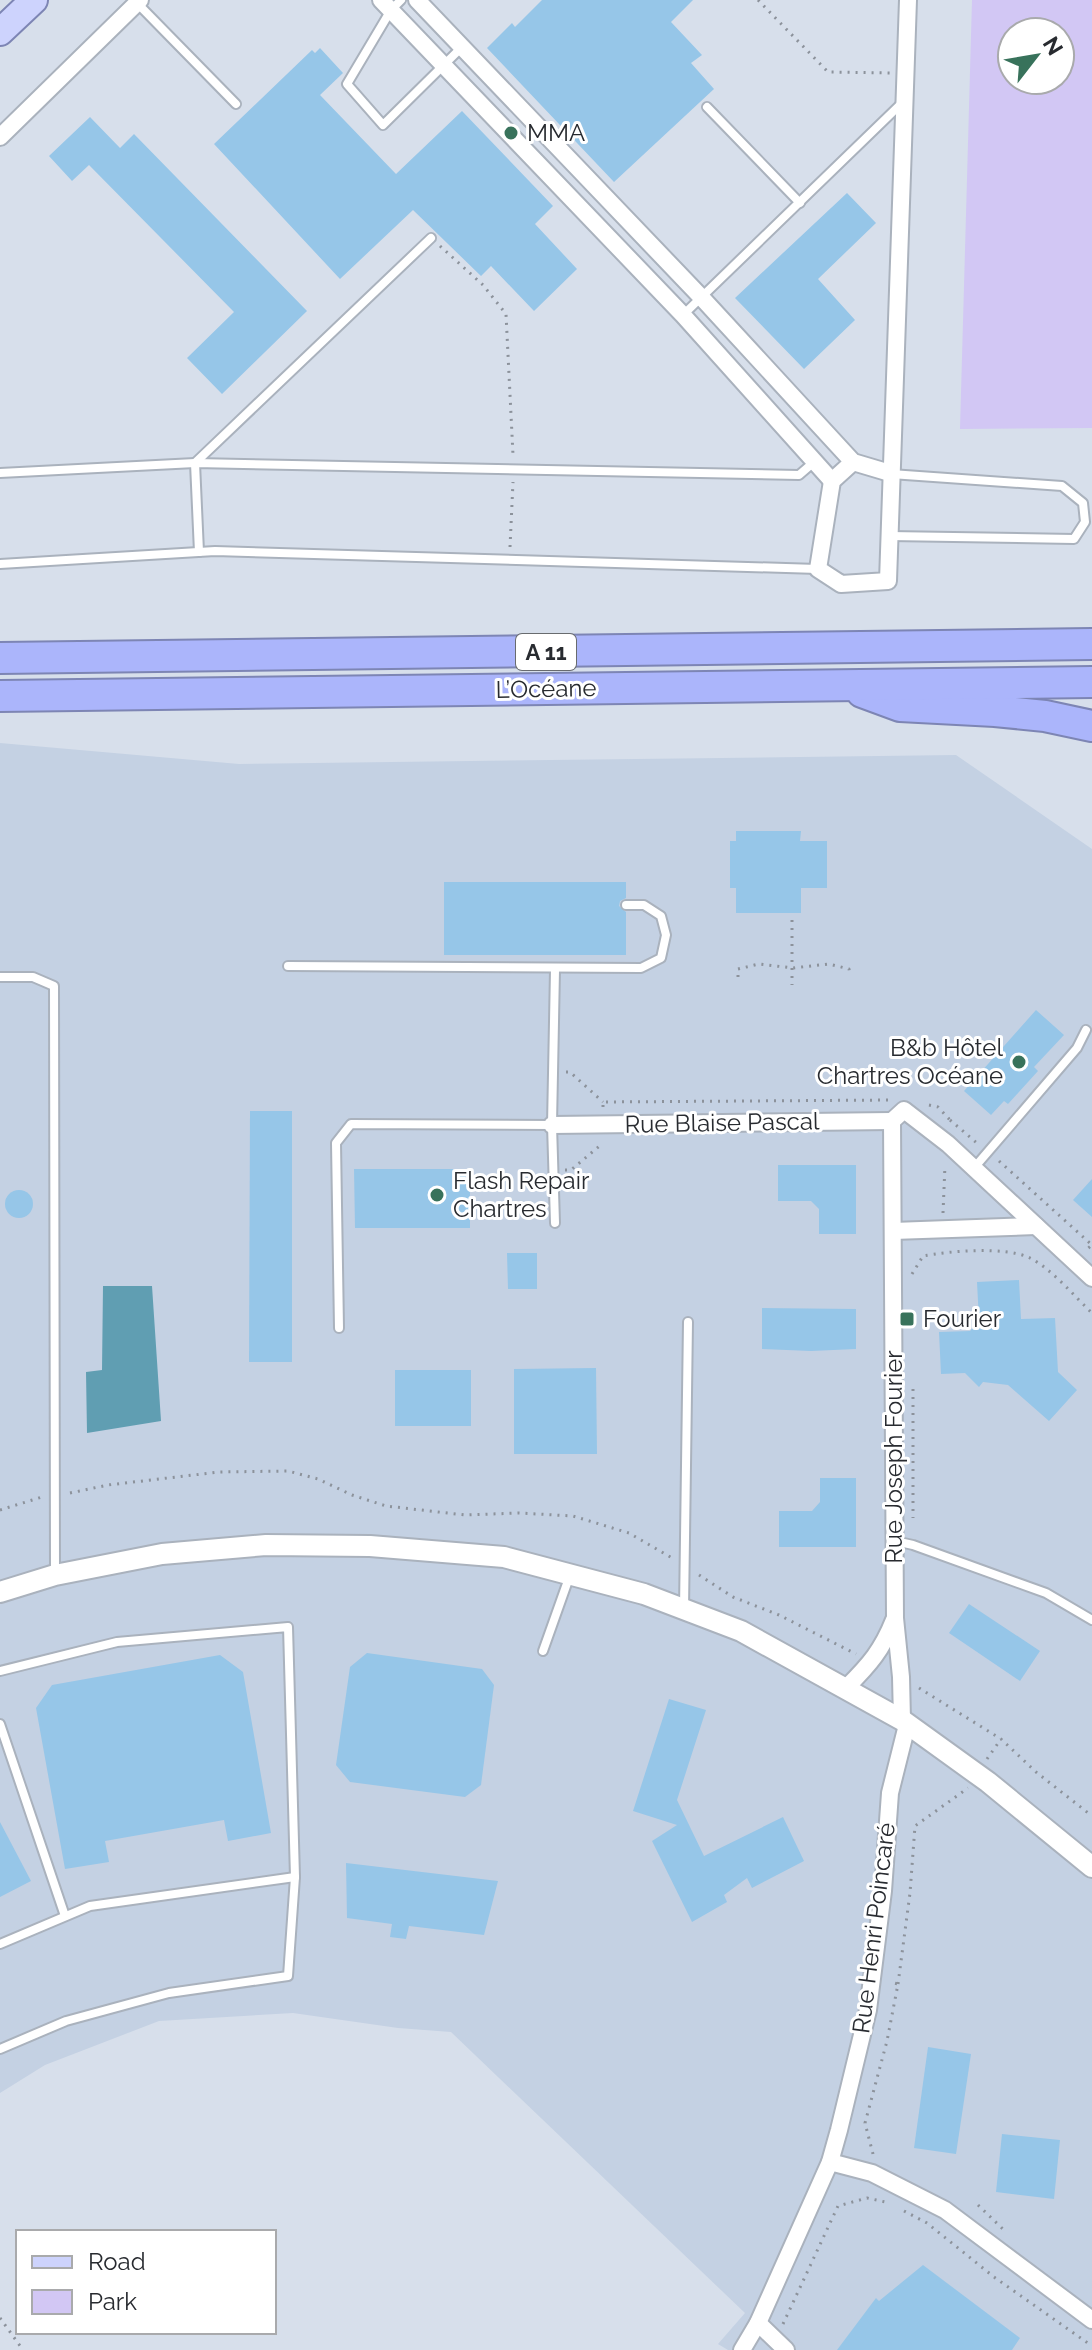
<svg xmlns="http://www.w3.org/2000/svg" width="1092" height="2350" viewBox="0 0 1092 2350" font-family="Raleway,sans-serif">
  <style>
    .built { fill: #c4d1e3 }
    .green { fill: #d2c7f4; fill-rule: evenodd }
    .water { fill: #609eb2 }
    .building { fill: #96c6e8 }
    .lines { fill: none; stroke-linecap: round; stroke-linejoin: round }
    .service-casing { stroke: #aab2bd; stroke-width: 12 }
    .minor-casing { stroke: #aab2bd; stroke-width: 20 }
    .tertiary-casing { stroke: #aab2bd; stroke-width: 24 }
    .primary-casing { stroke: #7d85b4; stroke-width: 30 }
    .motorway-casing { stroke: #7d85b4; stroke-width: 34 }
    .path { stroke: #8c929b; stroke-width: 3; stroke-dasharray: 2 6; stroke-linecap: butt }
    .service { stroke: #fff; stroke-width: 8 }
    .minor { stroke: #fff; stroke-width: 16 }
    .tertiary { stroke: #fff; stroke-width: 20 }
    .primary { stroke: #cdd3fd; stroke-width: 26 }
    .motorway { stroke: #abb5fb; stroke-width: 30 }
    .poi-dot { fill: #38725b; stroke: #fff; stroke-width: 3 }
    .labels { text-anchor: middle; stroke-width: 6; stroke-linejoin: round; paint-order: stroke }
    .shield { fill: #fff; stroke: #686b6e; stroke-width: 2 }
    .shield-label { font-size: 22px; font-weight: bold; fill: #282b30 }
    .poi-label { font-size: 24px; fill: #282b30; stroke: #fff; text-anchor: start }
    .street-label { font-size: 24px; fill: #282b30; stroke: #fff }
  </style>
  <rect width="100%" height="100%" fill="#d7dfeb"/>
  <!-- built -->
  <path class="built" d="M0,743L239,764L956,755L1092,849V2350H728L718,2344L745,2313L451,2032L398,2028L293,2013L159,2021L45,2065L0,2093Z"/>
  <!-- green -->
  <path class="green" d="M972,0H1092V428L960,429ZM1012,32H1060V80H1012Z"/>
  <!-- water -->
  <path class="water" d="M103,1286H152L161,1421L87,1433L86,1372L102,1370Z"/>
  <!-- building -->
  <g class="building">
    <path d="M542,0H693L671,22L702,55L691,63L714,89L614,182L487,48L512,23L515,27Z"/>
    <path d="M320,48L343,73L320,95L396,174L462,111L553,206L535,224L577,269L534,311L491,266L481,276L413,210L340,279L214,144L312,50L315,53Z"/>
    <path d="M90,117L120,148L134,134L307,311L222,394L187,358L234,312L89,165L72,181L49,156Z"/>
    <path d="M847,193L876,223L818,279L855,320L804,369L735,298Z"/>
    <path d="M736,831H801L800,841H827V888H801V913H736V888H730V841H736Z"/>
    <path d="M444,882H626V898L620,901L619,906L626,912V955H444Z"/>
    <path d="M1036,1010L1064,1035L1034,1067L1038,1071L1008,1104L1004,1101L991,1115L964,1091Z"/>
    <path d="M250,1111H292V1362H249Z"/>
    <path d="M778,1165H856V1234H819V1209L811,1201H778Z"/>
    <path d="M354,1169H470V1228H355Z"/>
    <path d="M1092,1179V1217L1073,1200Z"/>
    <circle cx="19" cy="1204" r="14"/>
    <path d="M507,1253H537V1289H508Z"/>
    <path d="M1019,1280L1021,1319L1055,1318L1058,1372L1077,1390L1049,1421L1008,1385L983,1382L979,1387L965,1373L941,1374L939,1332L970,1331L979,1321L977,1282Z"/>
    <path d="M762,1308L856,1309V1349L811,1351L762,1349Z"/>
    <path d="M596,1368L597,1454H514V1369Z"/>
    <rect x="395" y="1370" width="76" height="56"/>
    <path d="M820,1478H856V1547H779V1511H812L820,1502Z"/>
    <path d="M969,1604L1040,1651L1020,1681L949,1633Z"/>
    <path d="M367,1653L482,1669L494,1685L481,1785L465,1797L350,1782L336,1765L350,1667Z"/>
    <path d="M220,1655L243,1672L271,1833L228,1841L224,1820L105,1841L109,1862L65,1869L36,1708L52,1685Z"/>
    <path d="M669,1699L706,1710L677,1800L704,1856L783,1817L804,1861L752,1888L747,1878L724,1895L727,1902L692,1922L652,1841L677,1825L633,1811Z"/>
    <path d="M0,1822L31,1881L0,1897Z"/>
    <path d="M346,1863L498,1881L484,1935L409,1926L406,1939L390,1937L392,1924L347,1918Z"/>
    <path d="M928,2047L971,2054L956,2154L914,2148Z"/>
    <path d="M1002,2134L1060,2140L1054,2199L996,2192Z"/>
    <path d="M923,2265L1020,2338L1012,2350H837L876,2298L879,2301Z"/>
  </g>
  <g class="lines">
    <defs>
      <g id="service">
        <path d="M401,0L391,10L347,84L383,125L462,47"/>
        <path d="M137,3L236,104"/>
        <path d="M707,107L800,203"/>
        <path d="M683,315L904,101"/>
        <path d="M0,473L195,463L799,475L814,462"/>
        <path d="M889,536L1074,539L1085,522L1083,503L1062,486L891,474"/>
        <path d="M199,552L195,463L431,238"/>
        <path d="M0,564L215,551L818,569"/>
        <path d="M288,966L641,968L661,958L666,935L661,916L644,905H626"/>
        <path d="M0,977H33L54,986L55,1574"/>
        <path d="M974,1168L1077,1048L1086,1030"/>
        <path d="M555,1223L552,1125L555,970"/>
        <path d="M339,1328L336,1143L351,1124L552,1125"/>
        <path d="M895,1541L913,1545L1046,1593L1092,1620"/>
        <path d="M684,1609L688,1322"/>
        <path d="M543,1651L570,1575"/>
        <path d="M0,1671L117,1642L288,1627L295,1877L288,1976L169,1993L66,2021L0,2049"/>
        <path d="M0,1724L65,1916"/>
        <path d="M0,1944L90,1906L295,1877"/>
      </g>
      <g id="minor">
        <path d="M381,0L683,315L832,481"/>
        <path d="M417,0L702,298L853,462L890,473"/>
        <path d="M0,137L140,0"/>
        <path d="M853,462L832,481L818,569L841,584L888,581L908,0"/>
        <path d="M552,1125L892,1121"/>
        <path d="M893,1231L1036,1226"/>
        <path d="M847,1687C870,1664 882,1650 894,1620"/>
        <path d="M902,1720L901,1677L895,1618L892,1121L904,1110L948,1144L1092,1278"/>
        <path d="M830,2162L872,2173L945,2210L1092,2320"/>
        <path d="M758,2323L786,2350"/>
        <path d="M742,2350L758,2323L830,2162L839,2130L868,2010L883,1891L890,1793L907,1725"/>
      </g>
      <path id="tertiary" d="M0,1592L55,1575L162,1554L266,1545L370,1546L504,1557L644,1594L741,1631L902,1720L988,1782L1092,1867"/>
      <path id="primary" d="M0,32L34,0"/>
      <g id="motorway">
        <path d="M0,658L1092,644"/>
        <path d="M862,692L900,706L995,711L1045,716L1092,726"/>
        <path d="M0,696L1092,682"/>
      </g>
    </defs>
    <!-- service casing -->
    <use href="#service" class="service-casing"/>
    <!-- minor casing -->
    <use href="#minor" class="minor-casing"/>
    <!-- tertiary casing -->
    <use href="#tertiary" class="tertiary-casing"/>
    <!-- primary casing -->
    <use href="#primary" class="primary-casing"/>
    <!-- motorway casing -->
    <use href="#motorway" class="motorway-casing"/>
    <!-- path -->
    <g class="path">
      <path d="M758,0L828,72L890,73"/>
      <path d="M440,246L483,285L506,314L513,455"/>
      <path d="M510,547L513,482"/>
      <path d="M792,920V985"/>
      <path d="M738,977V969L759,964L793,968L829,964L849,969L850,975"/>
      <path d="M566,1072H570L603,1102"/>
      <path d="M929,1105L938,1107L950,1120V1125"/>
      <path d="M603,1107V1102L890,1100"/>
      <path d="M950,1120L978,1144"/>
      <path d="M999,1161L1092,1245L1086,1250"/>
      <path d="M565,1170H571L603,1143"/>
      <path d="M943,1213L945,1165"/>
      <path d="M912,1274L923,1256C950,1251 1005,1246 1030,1258C1053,1270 1073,1295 1092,1313"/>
      <path d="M913,1389V1518"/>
      <path d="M70,1493L108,1485L219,1472L288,1471L318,1479L352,1495L386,1506L465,1515L519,1513L573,1516L629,1533L672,1558"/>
      <path d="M0,1510L42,1497"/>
      <path d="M699,1575L733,1597L779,1615L856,1654"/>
      <path d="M919,1688L1001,1739L1036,1772L1092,1816"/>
      <path d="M987,1759L1001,1739"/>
      <path d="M898,1984L910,1893L915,1826L968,1788"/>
      <path d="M873,2154L865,2123L887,2041L898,1984L890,1982"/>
      <path d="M978,2205L1006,2232"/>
      <path d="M904,2211L927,2223L994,2277L1092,2346"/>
      <path d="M0,2318L23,2350"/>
      <path d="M783,2324L838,2206L867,2198L890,2203"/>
    </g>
    <!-- service -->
    <use href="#service" class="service"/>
    <!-- minor -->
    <use href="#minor" class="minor"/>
    <!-- tertiary -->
    <use href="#tertiary" class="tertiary"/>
    <!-- primary -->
    <use href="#primary" class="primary"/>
    <!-- motorway -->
    <use href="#motorway" class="motorway"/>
  </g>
  <!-- markers -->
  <g class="poi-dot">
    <circle cx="511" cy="133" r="8"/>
    <circle cx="1019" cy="1062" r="8"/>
    <circle cx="437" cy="1195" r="8"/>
    <rect x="899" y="1311" width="16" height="16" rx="4"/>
  </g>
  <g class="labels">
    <!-- shield labels -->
    <rect class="shield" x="516" y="634" width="60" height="36" rx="6"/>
    <g class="shield-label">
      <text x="546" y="660">A 11</text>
    </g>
    <!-- poi labels -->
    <g class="poi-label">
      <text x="527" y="141">MMA</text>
      <text x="1003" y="1056" text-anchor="end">B&amp;b Hôtel<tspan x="1003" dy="28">Chartres Océane</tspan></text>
      <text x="453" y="1189">Flash Repair<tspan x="453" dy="28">Chartres</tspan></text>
      <text x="923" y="1327">Fourier</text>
    </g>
    <!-- street labels -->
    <g class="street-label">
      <text transform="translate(546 689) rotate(-1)" y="8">L’Océane</text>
      <text transform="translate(722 1123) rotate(-1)" y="8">Rue Blaise Pascal</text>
      <text transform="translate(894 1457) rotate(-90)" y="8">Rue Joseph Fourier</text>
      <text transform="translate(874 1928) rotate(-83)" y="8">Rue Henri Poincaré</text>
    </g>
  </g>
  <!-- legend -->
  <rect x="16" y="2230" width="260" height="104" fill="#ffffff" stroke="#a9aaac" stroke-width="2"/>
  <rect x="32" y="2256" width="40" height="12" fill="#cdd3fd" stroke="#a9aaac" stroke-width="2"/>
  <text x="88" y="2270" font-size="24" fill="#282b30">Road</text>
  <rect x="32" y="2290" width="40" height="24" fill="#d2c7f4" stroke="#a9aaac" stroke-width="2"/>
  <text x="88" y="2310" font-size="24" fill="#282b30">Park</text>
  <!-- north arrow -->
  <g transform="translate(1036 56) rotate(59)"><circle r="38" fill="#ffffff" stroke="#a9aaac" stroke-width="2"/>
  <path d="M0-6L14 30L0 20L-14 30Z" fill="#38725b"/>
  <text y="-12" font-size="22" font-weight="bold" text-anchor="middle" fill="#282b30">N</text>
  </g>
</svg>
